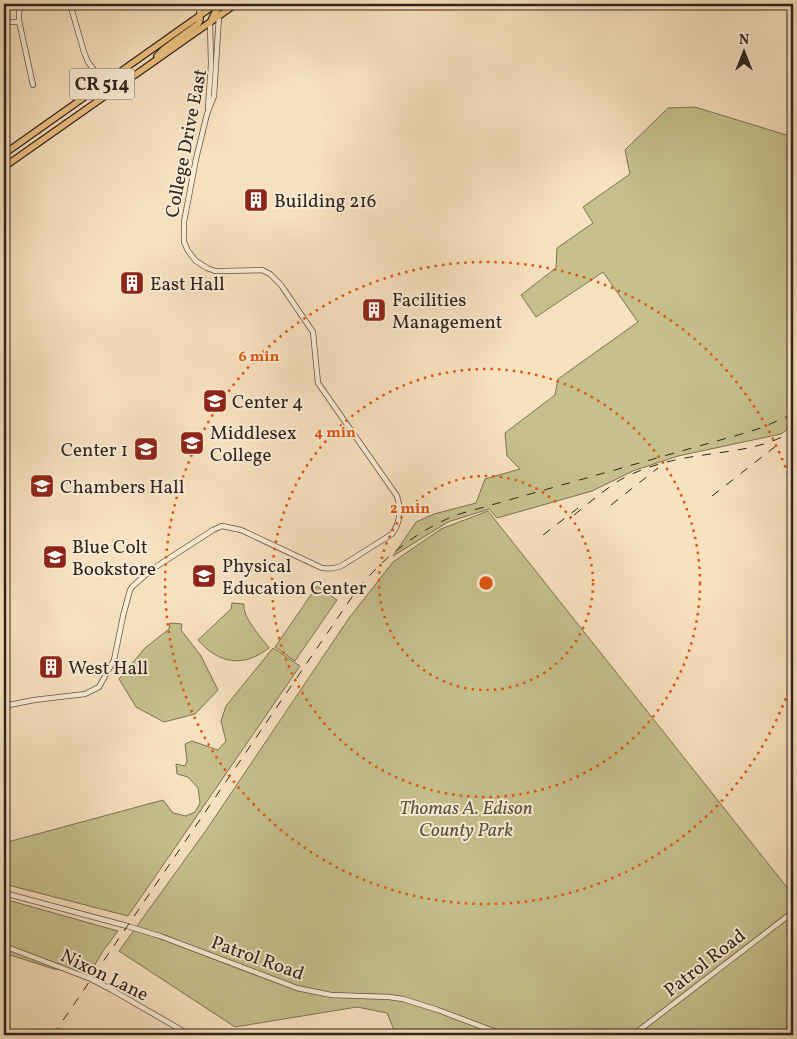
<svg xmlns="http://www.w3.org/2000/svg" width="797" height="1039" viewBox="0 0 797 1039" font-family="Vollkorn,serif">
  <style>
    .green { fill: #c5c08c; stroke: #7a7255 }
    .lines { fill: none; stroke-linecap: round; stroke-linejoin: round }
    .minor-casing { stroke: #615346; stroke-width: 6 }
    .major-casing { stroke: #2f241e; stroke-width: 8 }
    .minor { stroke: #faecd5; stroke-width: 4.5 }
    .major { stroke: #ecc080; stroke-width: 5.5 }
    .rail { stroke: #2f241e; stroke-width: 1; stroke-dasharray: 9 9; stroke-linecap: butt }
    .ring { fill: none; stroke: #df560d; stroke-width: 2.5; stroke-dasharray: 2.5 5 }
    .labels { text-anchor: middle; stroke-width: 4; stroke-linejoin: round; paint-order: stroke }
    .shield { fill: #faecd5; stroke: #6c6055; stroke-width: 1 }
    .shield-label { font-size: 18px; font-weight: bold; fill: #2f241e }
    .street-label { font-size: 19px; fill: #2f241e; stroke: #faecd5 }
    .poi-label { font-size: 19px; fill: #2f241e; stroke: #faecd5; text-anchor: start }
    .park-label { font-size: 19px; font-style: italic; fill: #5c533f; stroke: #faecd5 }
    .centre { fill: #df560d; stroke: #faecd5; stroke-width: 2.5 }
    .ring-label { font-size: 15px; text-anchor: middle; font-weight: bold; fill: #df560d; stroke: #faecd5; stroke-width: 4; stroke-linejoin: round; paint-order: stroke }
  </style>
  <rect width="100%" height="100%" fill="#f8e1bf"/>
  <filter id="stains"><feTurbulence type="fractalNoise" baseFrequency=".004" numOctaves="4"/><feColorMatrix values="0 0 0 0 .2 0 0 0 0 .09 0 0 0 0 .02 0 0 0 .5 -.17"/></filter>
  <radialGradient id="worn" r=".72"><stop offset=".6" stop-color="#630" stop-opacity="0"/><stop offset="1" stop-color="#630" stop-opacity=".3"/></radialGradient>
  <!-- green -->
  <g class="green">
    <path d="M695,107L793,137V425L781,434L678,456L633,471L592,491L497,518L489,509L448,522L393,556L416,522L434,514L476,503L485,479L520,469L507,456L505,433L555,395L558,379L638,322L603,272L536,317L521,295L556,268L557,248L593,223L583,207L630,174L625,150L668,108Z"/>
    <path d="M488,511L793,895V1035H396L387,1013L357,1007L235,1027L119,951L207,829L349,618L393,562L441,529Z"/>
    <path d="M317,586L337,600L295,661L275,647Z"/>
    <path d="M232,603L244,604C242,617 261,637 269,648C243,668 219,664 198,640L231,609Z"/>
    <path d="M170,623L182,624L181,630L201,656L218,690L195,714L164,722L136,707L119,679L145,648L169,629Z"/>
    <path d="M273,648L300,666L128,916L4,884V843L163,800L173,813L186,816L195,812L200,803L198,788L188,777L177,774L176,764L185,766L187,761L185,744L192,741L218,750L226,741L221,721L226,706Z"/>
    <path d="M4,899L118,931L103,951L91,971L54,969L4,953Z"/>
  </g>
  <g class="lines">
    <defs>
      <g id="minor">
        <path d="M23,4L19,12V21L33,85"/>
        <path d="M70,4L84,52L88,62L104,83"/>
        <path d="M198,4L200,14"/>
        <path d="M4,22H19"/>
        <path d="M208,108L211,64L210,23"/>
        <path d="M4,706L34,700L85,694L99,687L114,660L123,616L130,590L133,586L151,570L213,530L222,526L241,530L322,568C330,569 336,569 343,565L392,534C401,522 401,509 397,496L318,383L313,332L281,285L270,274L262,270L223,271H215L207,268L196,261L188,251L184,242V222L196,159L207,114L214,96L219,16"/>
        <path d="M4,893L127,926L160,936L297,988L331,995L389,997L403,999L438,1010L504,1035"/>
        <path d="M4,946L91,979L112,990L190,1035"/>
        <path d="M633,1035L793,912"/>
      </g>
      <g id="major">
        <path d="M210,23L214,14L222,4"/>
        <path d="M157,56L164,49L198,24L200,20V14"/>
        <path d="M4,154L216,4"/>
        <path d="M4,167L236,4"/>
      </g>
    </defs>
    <!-- minor casing -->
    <use href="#minor" class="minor-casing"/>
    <!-- major casing -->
    <use href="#major" class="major-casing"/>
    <!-- minor -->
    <use href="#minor" class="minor"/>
    <!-- major -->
    <use href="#major" class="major"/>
    <!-- rail -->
    <g class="rail">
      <path d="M712,496L781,442"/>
      <path d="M611,505L658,468"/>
      <path d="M574,515C589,503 604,490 620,480C640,469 663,462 685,458C722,451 761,451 793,431"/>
      <path d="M543,535L578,508"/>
      <path d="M53,1035L354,594C381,559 415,532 456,515L745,433L761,428L793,414"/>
    </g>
  </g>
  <!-- distance rings -->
  <g class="ring">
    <circle cx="486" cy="583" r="107"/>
    <circle cx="486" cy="583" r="214"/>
    <path d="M793 677A321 321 0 1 1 793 489"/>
  </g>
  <!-- icons -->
  <defs>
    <symbol id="building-square" viewBox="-11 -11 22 22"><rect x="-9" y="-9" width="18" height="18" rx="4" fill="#8f2418" stroke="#faecd5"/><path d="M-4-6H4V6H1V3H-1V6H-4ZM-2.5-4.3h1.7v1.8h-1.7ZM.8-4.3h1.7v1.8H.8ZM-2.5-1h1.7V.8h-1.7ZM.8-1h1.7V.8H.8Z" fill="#fff"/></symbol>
    <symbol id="university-square" viewBox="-11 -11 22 22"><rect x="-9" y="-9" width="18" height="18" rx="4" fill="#8f2418" stroke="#faecd5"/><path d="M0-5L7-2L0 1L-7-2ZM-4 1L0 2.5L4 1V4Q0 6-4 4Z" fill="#fff"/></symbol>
  </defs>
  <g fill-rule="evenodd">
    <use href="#building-square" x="242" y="186" width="28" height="28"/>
    <use href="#building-square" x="118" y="269" width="28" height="28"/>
    <use href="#building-square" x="360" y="296" width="28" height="28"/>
    <use href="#university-square" x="201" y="387" width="28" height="28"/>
    <use href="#university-square" x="178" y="429" width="28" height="28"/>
    <use href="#university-square" x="132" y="435" width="28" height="28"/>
    <use href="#university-square" x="28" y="472" width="28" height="28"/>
    <use href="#university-square" x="41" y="543" width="28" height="28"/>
    <use href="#university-square" x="190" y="562" width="28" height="28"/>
    <use href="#building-square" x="37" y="653" width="28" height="28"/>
  </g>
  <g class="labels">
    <!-- shield labels -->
    <rect class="shield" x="69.5" y="68.5" width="65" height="31" rx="4"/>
    <g class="shield-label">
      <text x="102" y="90">CR 514</text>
    </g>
    <!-- street labels -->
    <g class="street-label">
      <text transform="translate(185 143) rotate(-79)" y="7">College Drive East</text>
      <text transform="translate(258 957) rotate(20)" y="7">Patrol Road</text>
      <text transform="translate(704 962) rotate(-38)" y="7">Patrol Road</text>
      <text transform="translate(105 974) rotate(26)" y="7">Nixon Lane</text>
    </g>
    <!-- poi labels -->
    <g class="poi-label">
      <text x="274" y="207">Building 216</text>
      <text x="150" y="290">East Hall</text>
      <text x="392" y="306">Facilities<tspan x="392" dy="22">Management</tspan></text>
      <text x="232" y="408">Center 4</text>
      <text x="210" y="439">Middlesex<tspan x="210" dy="22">College</tspan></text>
      <text x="128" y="456" text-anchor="end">Center 1</text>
      <text x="60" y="493">Chambers Hall</text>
      <text x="72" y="553">Blue Colt<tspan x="72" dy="22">Bookstore</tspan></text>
      <text x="222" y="572">Physical<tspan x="222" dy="22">Education Center</tspan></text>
      <text x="68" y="674">West Hall</text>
    </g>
    <!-- park labels -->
    <g class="park-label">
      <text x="466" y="814">Thomas A. Edison<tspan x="466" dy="22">County Park</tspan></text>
    </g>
  </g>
  <circle cx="486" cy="583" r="8" class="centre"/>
  <g class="ring-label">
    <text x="259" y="361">6 min</text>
    <text x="335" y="437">4 min</text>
    <text x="410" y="513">2 min</text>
  </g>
  <!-- margin -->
  <rect width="797" height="1039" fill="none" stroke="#f8e1bf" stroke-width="20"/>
  <rect x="5" y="5" width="787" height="1029" fill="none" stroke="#2f241e" stroke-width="2.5"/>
  <rect x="10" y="10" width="777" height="1019" fill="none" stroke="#2f241e"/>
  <!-- north arrow -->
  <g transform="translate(744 52)" stroke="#faecd5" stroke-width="4" paint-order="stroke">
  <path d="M0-4L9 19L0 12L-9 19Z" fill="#2f241e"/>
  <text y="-8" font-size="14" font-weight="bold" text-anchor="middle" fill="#2f241e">N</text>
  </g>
  <rect width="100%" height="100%" filter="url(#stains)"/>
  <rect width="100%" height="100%" fill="url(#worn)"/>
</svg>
